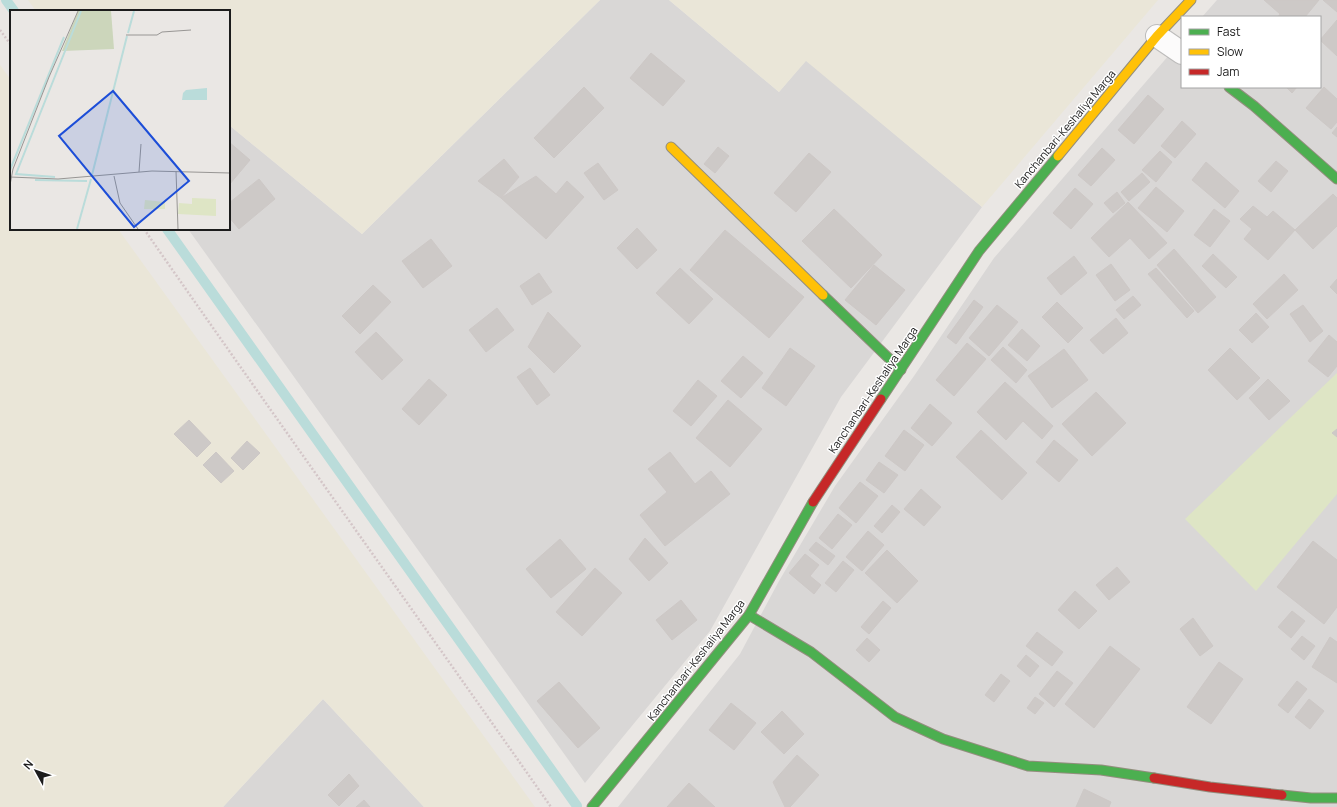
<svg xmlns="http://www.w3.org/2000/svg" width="1337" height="807" viewBox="0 0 1337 807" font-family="Manrope,sans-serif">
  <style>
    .residential { fill: #d9d7d6 }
    .farmland { fill: #eae6d8 }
    .grass { fill: #dee5c5 }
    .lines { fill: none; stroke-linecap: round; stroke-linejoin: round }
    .stream { stroke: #badcda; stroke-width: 10 }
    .building { fill: #cdc9c7; stroke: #cdc8c6 }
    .street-casing { stroke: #bdbcbb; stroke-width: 24 }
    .fast-casing { stroke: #938e7e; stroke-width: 11 }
    .slow-casing { stroke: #938e7e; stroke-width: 11 }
    .jam-casing { stroke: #938e7e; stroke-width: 11 }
    .path { stroke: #d4c6c8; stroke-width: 2.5; stroke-dasharray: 2 2; stroke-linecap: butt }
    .street { stroke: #fcfbfb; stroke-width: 22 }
    .fast { stroke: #4caf50; stroke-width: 9 }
    .slow { stroke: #ffc107; stroke-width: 9 }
    .jam { stroke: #c62828; stroke-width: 9 }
    .labels { text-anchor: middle; stroke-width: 3; stroke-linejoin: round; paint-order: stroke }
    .street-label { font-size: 11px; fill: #1c1c1c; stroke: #fff }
    .inset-river { fill: none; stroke: #badcda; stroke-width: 2 }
    .inset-road { fill: none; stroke: #989694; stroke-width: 1 }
    .view { fill: #1d4ed8; fill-opacity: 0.15; stroke: #1d4ed8; stroke-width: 2 }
    .inset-edge { fill: none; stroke: #1c1c1c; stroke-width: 2 }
  </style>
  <rect width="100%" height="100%" fill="#eae7e4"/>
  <!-- residential -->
  <g class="residential">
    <path d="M600,0H669L779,92L806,60L982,207L841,397L710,631L585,783L188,229H229V125L362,234Z"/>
    <path d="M1217,0H1337V807H618L740,654L779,581L835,486L914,376L994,258L1182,40V87H1320V17H1202Z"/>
    <path d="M323,699L424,807H223Z"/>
  </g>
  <!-- farmland -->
  <g class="farmland">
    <path d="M28,0H600L362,234L229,125V11H36Z"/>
    <path d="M669,0H1158L982,207L806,61L779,92Z"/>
    <path d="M0,65L11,80V229H118L535,807H424L323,699L223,807H0Z"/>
  </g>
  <!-- grass -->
  <path class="grass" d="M1337,373V494L1256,591L1185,519Z"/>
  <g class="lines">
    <!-- stream -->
    <g class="stream">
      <path d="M6,0L14,11"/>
      <path d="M167,229L577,806"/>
    </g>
  </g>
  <!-- building -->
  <g class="building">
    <path d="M1264,0H1319L1305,17H1278L1280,14Z"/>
    <path d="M1323,0H1337V12Z"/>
    <path d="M1337,20V56L1320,40Z"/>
    <path d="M651,53L685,81L663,106L630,78Z"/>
    <path d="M584,87L604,108L554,158L534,138Z"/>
    <path d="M1286,87H1297L1292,93Z"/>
    <path d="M1324,87L1337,99V122L1331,129L1306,108Z"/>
    <path d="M1148,95L1164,109L1134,144L1118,130Z"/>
    <path d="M1182,121L1196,134L1175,158L1161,146Z"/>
    <path d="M1337,127V137L1332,133Z"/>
    <path d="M229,142L250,160L229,185Z"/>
    <path d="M718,147L729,156L715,173L704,164Z"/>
    <path d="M1102,148L1115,160L1091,186L1078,175Z"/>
    <path d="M1160,151L1172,162L1156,182L1142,170Z"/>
    <path d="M809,153L831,172L796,212L774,193Z"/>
    <path d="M504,159L519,177L501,198L478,181Z"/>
    <path d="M1276,161L1288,171L1271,192L1258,181Z"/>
    <path d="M1206,162L1239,191L1225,208L1192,180Z"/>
    <path d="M598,163L618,190L604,200L584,173Z"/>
    <path d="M1142,173L1150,182L1129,201L1121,192Z"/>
    <path d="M536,176L556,194L567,181L584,197L546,239L501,198Z"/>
    <path d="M259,179L275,199L239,229L229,217V203Z"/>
    <path d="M1156,187L1184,211L1167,232L1138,208Z"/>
    <path d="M1075,188L1093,204L1071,229L1053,213Z"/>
    <path d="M1117,192L1125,203L1113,213L1104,203Z"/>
    <path d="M1333,194L1337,198V226L1313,249L1295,230Z"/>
    <path d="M1128,202L1167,243L1149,259L1130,238L1109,257L1091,238Z"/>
    <path d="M1253,206L1267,217L1273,211L1295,230L1268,260L1244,239L1252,229L1240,219Z"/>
    <path d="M834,209L882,255L851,288L802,241Z"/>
    <path d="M1214,209L1230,221L1210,247L1194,235Z"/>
    <path d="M637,228L657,250L637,269L617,248Z"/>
    <path d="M725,230L804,297L769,338L690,270Z"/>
    <path d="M431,239L452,266L423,288L402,261Z"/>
    <path d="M1174,249L1216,297L1198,313L1157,265Z"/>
    <path d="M1213,254L1237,277L1226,288L1202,266Z"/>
    <path d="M1074,256L1087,273L1061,295L1047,278Z"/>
    <path d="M1111,264L1130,290L1115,301L1096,275Z"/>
    <path d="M874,265L905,290L876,325L845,300Z"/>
    <path d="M680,268L713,299L689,324L656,293Z"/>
    <path d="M1156,268L1194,311L1187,318L1148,274Z"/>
    <path d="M539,273L552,292L532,305L520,286Z"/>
    <path d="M1284,274L1298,290L1267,319L1253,304Z"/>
    <path d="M1337,279V294L1330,287Z"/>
    <path d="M373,285L391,302L360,334L342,316Z"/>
    <path d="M1133,296L1141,305L1124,319L1116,310Z"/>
    <path d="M974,300L983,307L956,344L947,337Z"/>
    <path d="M1057,302L1083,328L1068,343L1042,317Z"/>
    <path d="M997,305L1018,322L989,356L969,338Z"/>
    <path d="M1303,305L1323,331L1310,342L1290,314Z"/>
    <path d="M497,308L514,330L486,352L469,330Z"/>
    <path d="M548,312L581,346L554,373L528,347Z"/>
    <path d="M1256,313L1269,327L1252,343L1239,330Z"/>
    <path d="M1116,318L1128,333L1103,354L1090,340Z"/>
    <path d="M1022,329L1040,346L1027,361L1008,345Z"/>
    <path d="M376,332L403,360L382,380L355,352Z"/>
    <path d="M1329,335L1337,342V366L1328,377L1308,361Z"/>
    <path d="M967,343L986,359L954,396L936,380Z"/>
    <path d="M1003,347L1027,370L1016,383L991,360Z"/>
    <path d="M790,348L815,366L786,406L762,388Z"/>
    <path d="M1230,348L1260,378L1237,400L1208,370Z"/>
    <path d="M1064,349L1088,380L1052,408L1028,376Z"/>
    <path d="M743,356L763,373L741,398L721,381Z"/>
    <path d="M530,368L550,395L537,405L517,377Z"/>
    <path d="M429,379L447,395L419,425L402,409Z"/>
    <path d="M1268,379L1290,401L1269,420L1249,398Z"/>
    <path d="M698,380L717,396L691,426L673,411Z"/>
    <path d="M1005,382L1053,426L1042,439L1023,421L1006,440L977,412Z"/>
    <path d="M1096,392L1126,423L1092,456L1062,424Z"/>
    <path d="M728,400L762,429L730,467L696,438Z"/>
    <path d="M930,404L952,423L932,446L911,428Z"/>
    <path d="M189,420L211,443L197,457L174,434Z"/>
    <path d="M1337,429V437L1332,433Z"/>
    <path d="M904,430L924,445L905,471L885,456Z"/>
    <path d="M981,430L1027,473L1002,500L956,457Z"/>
    <path d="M1054,440L1078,460L1059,482L1036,462Z"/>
    <path d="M247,441L260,453L243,470L231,458Z"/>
    <path d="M216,452L234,471L221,483L203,465Z"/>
    <path d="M670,452L695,484L711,471L730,494L665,546L640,515L667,492L648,469Z"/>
    <path d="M879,462L898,475L884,493L866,480Z"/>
    <path d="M860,482L878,496L856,523L839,508Z"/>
    <path d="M921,489L941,507L924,526L904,509Z"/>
    <path d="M892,505L900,512L882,533L874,526Z"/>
    <path d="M838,514L852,525L832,549L819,538Z"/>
    <path d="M868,531L884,545L862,571L846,557Z"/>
    <path d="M645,538L668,563L649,581L629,559Z"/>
    <path d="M560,539L586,569L551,598L526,569Z"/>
    <path d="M1313,541L1337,560V607L1324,624L1277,587Z"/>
    <path d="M816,542L835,556L828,565L809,550Z"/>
    <path d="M887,550L918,581L897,603L865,573Z"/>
    <path d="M805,554L819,565L810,576L821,585L814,594L789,573Z"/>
    <path d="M843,561L854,570L836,592L825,583Z"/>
    <path d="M1117,567L1130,582L1109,600L1096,585Z"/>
    <path d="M595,568L622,593L582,636L556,612Z"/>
    <path d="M1075,591L1097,611L1079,629L1058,610Z"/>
    <path d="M681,600L697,620L672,640L656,620Z"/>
    <path d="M883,601L891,608L869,634L861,627Z"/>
    <path d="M1292,611L1305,621L1291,638L1278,627Z"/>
    <path d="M1193,618L1213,646L1200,656L1180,629Z"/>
    <path d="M1037,632L1063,652L1052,666L1026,646Z"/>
    <path d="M1302,636L1315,646L1304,660L1291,649Z"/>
    <path d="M1330,637L1337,642V683L1312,667Z"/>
    <path d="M867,638L880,650L869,662L856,650Z"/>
    <path d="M1110,646L1140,669L1094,728L1065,704Z"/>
    <path d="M1026,655L1039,666L1030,677L1017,666Z"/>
    <path d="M1219,662L1243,679L1211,724L1187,707Z"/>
    <path d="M1057,671L1073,683L1054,707L1039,694Z"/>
    <path d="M1001,674L1010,681L994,702L985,695Z"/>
    <path d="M1297,681L1307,689L1288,713L1278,705Z"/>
    <path d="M559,682L600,728L578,748L537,701Z"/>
    <path d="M1035,697L1044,703L1035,714L1027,708Z"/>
    <path d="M1309,699L1324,711L1310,729L1295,717Z"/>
    <path d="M731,703L756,723L734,750L709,730Z"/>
    <path d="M782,711L804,734L784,754L761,732Z"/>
    <path d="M797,755L819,775L790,807H785L773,782Z"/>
    <path d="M349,774L359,786L339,806L328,795Z"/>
    <path d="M689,783L715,807H667Z"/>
    <path d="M1084,789L1111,802L1109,807H1076Z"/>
    <path d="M364,800L370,807H356Z"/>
  </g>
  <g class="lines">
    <defs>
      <path id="street" d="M1157,36L1182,53"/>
      <g id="fast">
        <path d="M1229,87L1254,106L1337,179"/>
        <path d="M823,295L901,370"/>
        <path d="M881,399L979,251L1058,156"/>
        <path d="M749,615L811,652L895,717L943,739L1028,766L1101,770L1154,778"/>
        <path d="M1282,795L1311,798H1337"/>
        <path d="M592,807L749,615L813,502"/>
      </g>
      <g id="slow">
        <path d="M671,147L823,295"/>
        <path d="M1058,156L1157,36L1191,0"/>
      </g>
      <g id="jam">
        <path d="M813,502L881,399"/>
        <path d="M1154,778L1210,787L1282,795"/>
      </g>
    </defs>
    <!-- street casing -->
    <use href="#street" class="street-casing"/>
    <!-- fast casing -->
    <use href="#fast" class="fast-casing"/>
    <!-- slow casing -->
    <use href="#slow" class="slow-casing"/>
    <!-- jam casing -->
    <use href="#jam" class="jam-casing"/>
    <!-- path -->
    <g class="path">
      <path d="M0,30L11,45"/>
      <path d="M144,229C278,422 416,614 551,807"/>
    </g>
    <!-- street -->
    <use href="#street" class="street"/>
    <!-- fast -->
    <use href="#fast" class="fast"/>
    <!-- slow -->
    <use href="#slow" class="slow"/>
    <!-- jam -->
    <use href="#jam" class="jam"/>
  </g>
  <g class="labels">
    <!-- street labels -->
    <g class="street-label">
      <text transform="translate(1065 129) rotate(-50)" y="4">Kanchanbari-Keshaliya Marga</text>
      <text transform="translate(873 390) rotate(-56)" y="4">Kanchanbari-Keshaliya Marga</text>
      <text transform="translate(696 660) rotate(-52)" y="4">Kanchanbari-Keshaliya Marga</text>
    </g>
  </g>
  <!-- overview -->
  <g transform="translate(10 10)">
    <rect width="220" height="220" fill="#eae7e4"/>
    <path d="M182,188L206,189V206L168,204L169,193L182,194ZM135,190L155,192V199H134Z" fill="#dee5c5"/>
    <path d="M68,1H101L104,39L52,41Z" fill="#ccd6bb"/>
    <path d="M197,78V90H172L173,83L176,80Z" fill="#badcda"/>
    <path class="inset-river" d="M118,23L124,1M0,160L54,27M82,165L117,26M45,167L6,164L71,1M25,170L77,171M67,219L81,169"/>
    <path class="inset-road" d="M116,25H147L152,22L181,20M166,161L168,219M129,162L131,134M104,166L110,193L128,219M0,167L48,169L142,161L220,163M0,175L3,159L39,67L68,1"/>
    <path class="view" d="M103,81L179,171L124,217L49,126Z"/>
    <rect width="220" height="220" class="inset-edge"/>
  </g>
  <!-- legend -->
  <rect x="1181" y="16" width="140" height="72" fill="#ffffff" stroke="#a4a4a4"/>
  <rect x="1189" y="29" width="20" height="6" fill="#4caf50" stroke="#a4a4a4"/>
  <text x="1217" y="36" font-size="12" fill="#1c1c1c">Fast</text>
  <rect x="1189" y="49" width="20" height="6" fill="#ffc107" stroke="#a4a4a4"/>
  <text x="1217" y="56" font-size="12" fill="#1c1c1c">Slow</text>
  <rect x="1189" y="69" width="20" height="6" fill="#c62828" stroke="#a4a4a4"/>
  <text x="1217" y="76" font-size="12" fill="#1c1c1c">Jam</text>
  <!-- north arrow -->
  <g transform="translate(36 771) rotate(310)" stroke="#ffffff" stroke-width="3" paint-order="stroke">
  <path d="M0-3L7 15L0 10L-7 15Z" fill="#1c1c1c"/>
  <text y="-6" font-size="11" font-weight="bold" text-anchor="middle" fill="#1c1c1c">N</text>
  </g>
</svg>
